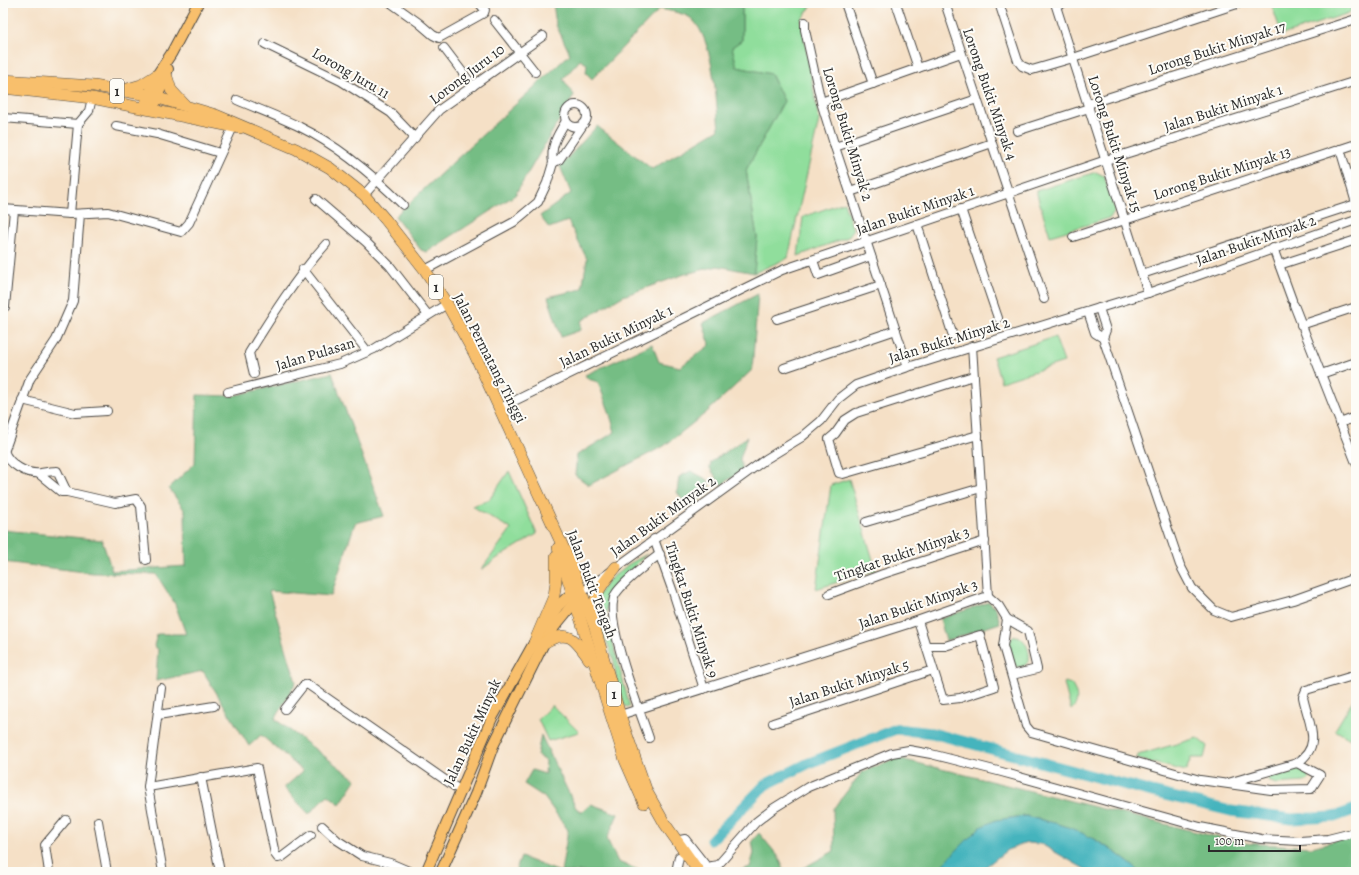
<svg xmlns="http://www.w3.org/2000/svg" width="1359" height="875" viewBox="0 0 1359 875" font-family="Alegreya,serif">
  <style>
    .green { fill: #90de9c; stroke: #5e8464 }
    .forest { fill: #74bd84; stroke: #507458 }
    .water { fill: #44b4bd; stroke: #387074 }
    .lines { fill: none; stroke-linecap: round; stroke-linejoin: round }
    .river { stroke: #44b4bd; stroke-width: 11 }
    .minor-casing { stroke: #494642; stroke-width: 10 }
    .major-casing { stroke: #494642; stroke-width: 12 }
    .highway-casing { stroke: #494642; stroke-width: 12 }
    .minor { stroke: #fff; stroke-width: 8 }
    .major { stroke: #f8bf6c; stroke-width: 10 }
    .highway { stroke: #f8bf6c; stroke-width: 11 }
    .labels { text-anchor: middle; stroke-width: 4; stroke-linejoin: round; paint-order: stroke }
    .shield { fill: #fdfcf7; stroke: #6a6a68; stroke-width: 1 }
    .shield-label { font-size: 14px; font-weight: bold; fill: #2b2b2b }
    .street-label { font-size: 15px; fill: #2b2b2b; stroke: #fdfcf7 }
  </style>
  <rect width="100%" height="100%" fill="#fdfcf7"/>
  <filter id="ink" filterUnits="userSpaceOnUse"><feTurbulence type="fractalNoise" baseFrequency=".025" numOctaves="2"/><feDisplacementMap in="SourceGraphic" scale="8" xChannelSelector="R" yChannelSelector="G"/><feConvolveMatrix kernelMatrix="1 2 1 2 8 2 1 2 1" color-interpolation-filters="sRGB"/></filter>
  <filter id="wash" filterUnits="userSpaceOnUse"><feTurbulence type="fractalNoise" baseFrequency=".012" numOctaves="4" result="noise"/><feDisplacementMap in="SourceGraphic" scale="16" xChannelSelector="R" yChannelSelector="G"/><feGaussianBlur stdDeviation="0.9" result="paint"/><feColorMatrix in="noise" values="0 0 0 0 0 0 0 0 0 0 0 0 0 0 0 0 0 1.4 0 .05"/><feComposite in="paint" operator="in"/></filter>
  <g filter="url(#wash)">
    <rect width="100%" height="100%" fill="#f5e0c6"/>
    <!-- green -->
    <g class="green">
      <path d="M742,3H811L812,5L801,20L819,120L788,258L754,273L757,237L746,170L784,101L771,74L737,67L732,47L742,40Z"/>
      <path d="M1271,3H1356V4L1349,13L1282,35Z"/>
      <path d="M1096,172L1104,176L1115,210L1110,218L1050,236L1036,191Z"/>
      <path d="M844,202L853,230L848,237L798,256L803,217Z"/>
      <path d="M1055,337L1064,362L1001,382L993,357Z"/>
      <path d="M509,471L537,534L496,559L481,570L511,529L472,506L489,500Z"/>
      <path d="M849,479L876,570L816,589L831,485Z"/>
      <path d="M647,554L608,592L606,617L630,707H627L624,705L617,684L614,661L596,612V598L609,580L629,564Z"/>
      <path d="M1018,636C1030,642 1036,668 1017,667L1013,664L1008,644L1013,637Z"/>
      <path d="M1065,682L1071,684C1077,692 1080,703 1071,710L1064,683Z"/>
      <path d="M1353,700L1356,702V729L1350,739L1335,730Z"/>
      <path d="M552,705L579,732L548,741L538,719Z"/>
      <path d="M1197,738L1207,746L1204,758H1191L1186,771L1137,759L1138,755Z"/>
      <path d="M1298,768L1307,773L1309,778L1305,782L1276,784L1268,781L1269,775L1271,773Z"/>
    </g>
    <!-- forest -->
    <g class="forest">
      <path d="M553,3H742V40L732,47L737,67L771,74L784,101L746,170L757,237L754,273L718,266L685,274L623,296L581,321V330L561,337L548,297L582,289L587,259L568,221L549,228L540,216L571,193L560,166L597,126L652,169L719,129C716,100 714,40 692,19C685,13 669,11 660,9L592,79L586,73L587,64L580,60L563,79L574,95L515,195L427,252L421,250L395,216L570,54L556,25Z"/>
      <path d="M758,294L752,370L707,412L664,446L589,485L575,475L577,455L615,432L609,411L598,382L588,379L585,375L652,344L659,362L680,367L710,345L703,323Z"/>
      <path d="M332,373L384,516L355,523L331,596L269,591L296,682L275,719L356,780L340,804L328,795L309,814L284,788L303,771L261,735L249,746L203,671L156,681L158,649L154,646L157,634H186L175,604L156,574L93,573L3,562V530L102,540L112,571L186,566L185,511L169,488L195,463L197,395L232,396Z"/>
      <path d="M747,437L740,459L743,470L721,485L710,468L711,462Z"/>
      <path d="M691,471L708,480L711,492L688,508L677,492L679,477Z"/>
      <path d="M989,602L996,609L1000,623L946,641L940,619Z"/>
      <path d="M541,735L576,808L582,812L591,804L618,814L607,839L618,862L644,872H561L568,830L544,797L524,784L532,770L545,774L546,761L537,755Z"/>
      <path d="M897,758L1241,843L1312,847L1356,835V872H1140L1115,852L1094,839L1065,826L1026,816L1009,818L979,828L935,872H920L917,867L878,868L874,872H796L834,851L833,809L862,772Z"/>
      <path d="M759,833L778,856L785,872H735L750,867L754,853L752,841Z"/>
      <path d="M521,857L560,872H515Z"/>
    </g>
    <!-- water -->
    <path class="water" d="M1026,816C1039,820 1053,822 1065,826C1093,836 1118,853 1140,872H1090L1041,844L1027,843L1007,850L979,872H935L979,828L996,820Z"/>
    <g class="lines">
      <!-- river -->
      <path class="river" d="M711,840L765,785L809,763L896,729L932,733L1152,792L1231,811L1292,819L1334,817L1356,809"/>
    </g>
  </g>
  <g filter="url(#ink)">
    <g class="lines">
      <defs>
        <g id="minor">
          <path d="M391,3L419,23L433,35L439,38L484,13L485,10L479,3"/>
          <path d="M845,3L873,84"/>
          <path d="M896,3L918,68"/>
          <path d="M945,3L1044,299"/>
          <path d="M999,3L1018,61L1022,66L1032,70L1073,58L1240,3"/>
          <path d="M1055,3L1148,293"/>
          <path d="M1056,5L1063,3"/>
          <path d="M494,20L535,72"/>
          <path d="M805,22V30L821,102L835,147L908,367"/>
          <path d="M265,44L341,81L391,113L415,138"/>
          <path d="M444,48L473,86"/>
          <path d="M237,100C258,109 280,117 300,127C339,146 372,174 403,205"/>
          <path d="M821,102L961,53"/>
          <path d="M1088,104L1356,19"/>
          <circle cx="576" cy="116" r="11"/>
          <path d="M3,118L78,124"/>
          <path d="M116,126L157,134L220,153"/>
          <path d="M1017,131L1089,108"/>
          <path d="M835,147L977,99"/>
          <path d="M1340,149L1356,203"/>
          <path d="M553,163C550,146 558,134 566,121"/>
          <path d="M850,192L992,143"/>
          <path d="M364,195L439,110L543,36"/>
          <path d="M316,199L366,242L390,266L428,315"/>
          <path d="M3,209L70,214L108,212L181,232L189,223L233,127"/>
          <path d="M961,209L998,318"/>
          <path d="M70,214L78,124L89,111L92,98"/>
          <path d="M917,224L953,336"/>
          <path d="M1073,237L1356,144"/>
          <path d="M1273,248L1292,300"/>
          <path d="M813,260L818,275L871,256"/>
          <path d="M1279,265L1356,240"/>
          <path d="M303,269L368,352"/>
          <path d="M425,270L514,222L538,202L547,183L553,163L559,160L583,125"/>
          <path d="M1142,274L1356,204"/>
          <path d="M1294,305L1356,463"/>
          <path d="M5,307L14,210"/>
          <path d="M1099,308L1106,330L1103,338"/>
          <path d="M1088,312L1095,333L1103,338L1180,565L1192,588L1214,610L1231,617L1293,600L1352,579"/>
          <path d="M777,319L881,285"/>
          <path d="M1301,325L1356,307"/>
          <path d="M784,368L896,330"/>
          <path d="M254,374L249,353C273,314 296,278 326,244"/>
          <path d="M1321,374L1356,362"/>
          <path d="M973,376L856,413L845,420L835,434L829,439L839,473L843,474L978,435"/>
          <path d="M228,392L340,364L374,349L447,304"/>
          <path d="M22,400L75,413L107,411"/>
          <path d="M500,408L782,270L1106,160L1356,81"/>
          <path d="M1340,423L1356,417"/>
          <path d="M4,451C9,464 26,475 41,473C46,472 51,471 57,471L67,492L115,503L136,499L141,506L146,560"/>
          <path d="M3,455L30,379L56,340L73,301L80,214"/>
          <path d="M39,474L61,492H67"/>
          <path d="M866,522L981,488"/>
          <path d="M654,539L673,592L704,689"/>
          <path d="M581,593L766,459L802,437L821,421L838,399L856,385L908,367L1148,293L1356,220"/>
          <path d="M829,594L883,574L985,541"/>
          <path d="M988,596L999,606L1007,619L1003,646L1026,726L1031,732L1200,780L1271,790L1311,789L1320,775L1297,763L1228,783"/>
          <path d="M1007,619L1028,631L1037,669L1012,675"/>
          <path d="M918,621L943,700L960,698L994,687L980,635L945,646H926"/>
          <path d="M161,688L148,787L163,872"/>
          <path d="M285,709L303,686L307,684L461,791"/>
          <path d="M158,715L214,706"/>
          <path d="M620,715L908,624L988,596L972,346"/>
          <path d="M773,723L933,670"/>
          <path d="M649,738C640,711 603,619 615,595C621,584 649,562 660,554"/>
          <path d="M1297,763C1324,745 1308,723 1303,697L1306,690L1356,675"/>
          <path d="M201,777L220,872"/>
          <path d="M148,787L257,768L275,854L278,858L282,857L311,835"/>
          <path d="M98,821L107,872"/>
          <path d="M322,826L337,840L362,856L390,863L411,872"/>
          <path d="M678,842L680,840L685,839L707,867L718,865L756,822L774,808L808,787L892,753L909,750L931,754L998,771L1200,827L1261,839L1300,841L1328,839L1356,832"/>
          <path d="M49,872L45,845L66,820"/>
          <path d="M676,872L679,857"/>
        </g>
        <g id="major">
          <path d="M144,107L157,75L171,54L198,3"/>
          <path d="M153,109L168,69"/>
          <path d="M426,872L492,718L534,643L558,606L577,588"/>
          <path d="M441,872L476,793L493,746L544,643L555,626L578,598"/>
        </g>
        <g id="highway">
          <path d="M166,74L171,90L184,104"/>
          <path d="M3,80L94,86L148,95L216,115L296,149L330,168L364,195L385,219L425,270L447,304L474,353L569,560L594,625L620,715L647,792L665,824L699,872"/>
          <path d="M3,88L92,98L240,128"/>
          <path d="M124,90L141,85L157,75"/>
          <path d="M558,548L625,760L644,803"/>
          <path d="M594,617C593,593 602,585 616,567"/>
          <path d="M534,643L554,596L556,581V557"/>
          <path d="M544,643C568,628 575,639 589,659"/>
        </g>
      </defs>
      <!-- minor casing -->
      <use href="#minor" class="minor-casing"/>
      <!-- major casing -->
      <use href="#major" class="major-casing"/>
      <!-- highway casing -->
      <use href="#highway" class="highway-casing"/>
      <!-- minor -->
      <use href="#minor" class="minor"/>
      <!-- major -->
      <use href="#major" class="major"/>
      <!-- highway -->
      <use href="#highway" class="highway"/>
    </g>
  </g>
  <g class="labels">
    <!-- shield labels -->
    <g class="shield">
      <rect x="110" y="79" width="14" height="24" rx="3"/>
      <rect x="429" y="275" width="14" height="24" rx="3"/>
      <rect x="607" y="682" width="14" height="24" rx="3"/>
    </g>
    <g class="shield-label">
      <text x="117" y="96">1</text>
      <text x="436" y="292">1</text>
      <text x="614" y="699">1</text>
    </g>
    <!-- street labels -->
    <g class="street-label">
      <text transform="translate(1217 48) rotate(-18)" y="5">Lorong Bukit Minyak 17</text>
      <text transform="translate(351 73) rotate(30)" y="5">Lorong Juru 11</text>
      <text transform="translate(467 74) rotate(-37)" y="5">Lorong Juru 10</text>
      <text transform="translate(990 94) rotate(71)" y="5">Lorong Bukit Minyak 4</text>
      <text transform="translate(1223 108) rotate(-18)" y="5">Jalan Bukit Minyak 1</text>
      <text transform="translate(848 134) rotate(73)" y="5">Lorong Bukit Minyak 2</text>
      <text transform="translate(1115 144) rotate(72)" y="5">Lorong Bukit Minyak 15</text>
      <text transform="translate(1222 173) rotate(-18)" y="5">Lorong Bukit Minyak 13</text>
      <text transform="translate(915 210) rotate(-19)" y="5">Jalan Bukit Minyak 1</text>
      <text transform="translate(1256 240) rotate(-19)" y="5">Jalan Bukit Minyak 2</text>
      <text transform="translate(616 336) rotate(-26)" y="5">Jalan Bukit Minyak 1</text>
      <text transform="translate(949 340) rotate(-17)" y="5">Jalan Bukit Minyak 2</text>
      <text transform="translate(315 354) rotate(-17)" y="5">Jalan Pulasan</text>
      <text transform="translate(490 358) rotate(63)" y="5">Jalan Permatang Tinggi</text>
      <text transform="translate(663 516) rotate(-36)" y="5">Jalan Bukit Minyak 2</text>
      <text transform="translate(902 554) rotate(-19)" y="5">Tingkat Bukit Minyak 3</text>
      <text transform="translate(592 584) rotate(69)" y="5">Jalan Bukit Tengah</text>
      <text transform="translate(918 604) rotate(-19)" y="5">Jalan Bukit Minyak 3</text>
      <text transform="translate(692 610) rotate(72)" y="5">Tingkat Bukit Minyak 9</text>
      <text transform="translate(849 683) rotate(-18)" y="5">Jalan Bukit Minyak 5</text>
      <text transform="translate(472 732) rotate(-65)" y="5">Jalan Bukit Minyak</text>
    </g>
  </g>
  <!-- margin -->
  <rect width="1359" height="875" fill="none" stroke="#fdfcf7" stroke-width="16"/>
  <!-- scale -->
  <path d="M1209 845v6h91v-6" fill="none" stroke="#2b2b2b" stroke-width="2"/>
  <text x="1215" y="845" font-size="12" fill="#2b2b2b" stroke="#fdfcf7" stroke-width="3" paint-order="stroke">100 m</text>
</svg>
